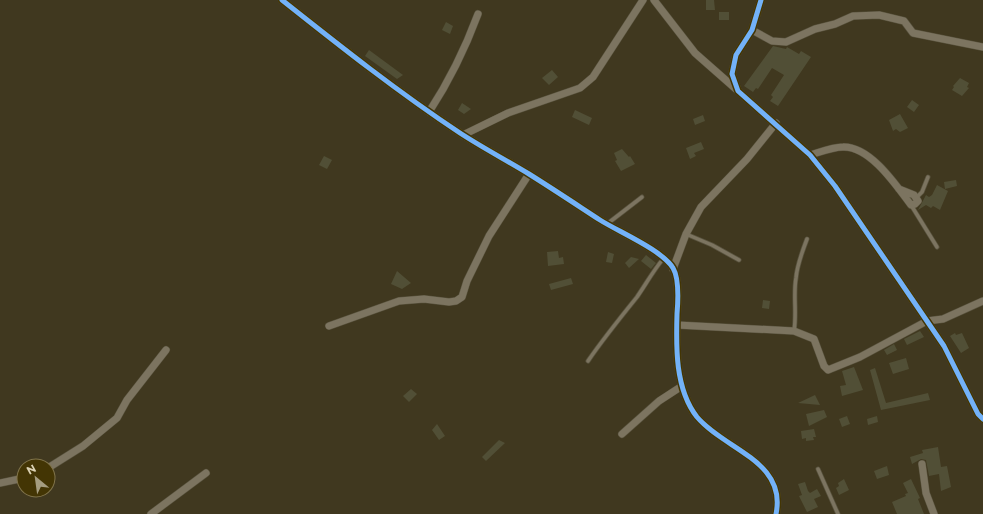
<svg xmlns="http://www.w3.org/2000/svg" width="983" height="514" viewBox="0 0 983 514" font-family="Montserrat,sans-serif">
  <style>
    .building { fill: #514f36 }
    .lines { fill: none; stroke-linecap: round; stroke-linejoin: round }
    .lane-casing { stroke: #59533e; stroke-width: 5 }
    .street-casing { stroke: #59533e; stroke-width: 8 }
    .lane { stroke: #7c7460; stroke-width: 3.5 }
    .street { stroke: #7c7460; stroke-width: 7 }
    .cycleway-casing { stroke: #433504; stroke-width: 8 }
    .cycleway { stroke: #73b2f8; stroke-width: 5 }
  </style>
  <rect width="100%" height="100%" fill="#40381f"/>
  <!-- building -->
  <g class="building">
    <path d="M706,0H714L715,10H706Z"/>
    <rect x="719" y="12" width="10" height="8"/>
    <path d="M446,22L453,26L450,34L442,30Z"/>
    <path d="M773,46L786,49L787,47L799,54L801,51L811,57L778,106L770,101L773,97L771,95L784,75L772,68L758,89L756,88L753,92L744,86Z"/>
    <path d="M369,50L403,75L397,79L365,56Z"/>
    <path d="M552,70L558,77L549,85L542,78Z"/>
    <path d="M960,78L969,83L967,87L969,88L962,96L952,90L954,87L953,86Z"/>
    <path d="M912,100L919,105L914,112L907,107Z"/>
    <path d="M462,103L471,109L464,114L458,110Z"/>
    <path d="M575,110L592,118L589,125L572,117Z"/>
    <path d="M900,114L908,128L900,132L896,129L893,131L889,120Z"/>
    <path d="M703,115L705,121L695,125L693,119Z"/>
    <path d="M701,142L704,149L694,153L696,156L690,159L686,148Z"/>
    <path d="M622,149L629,157L630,156L635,164L621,171L615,161L617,160L614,153Z"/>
    <path d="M324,156L332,160L327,169L319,165Z"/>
    <path d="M956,180L957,186L945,189L944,182Z"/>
    <path d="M937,185L948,191L940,210L933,206L931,208L926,205L918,210L926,195L929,197L932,195Z"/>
    <path d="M558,251L559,258L563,257L564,264L548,266L547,252Z"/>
    <path d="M608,252L614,254L612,263L606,262Z"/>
    <path d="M646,255L656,263L651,269L641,261Z"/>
    <path d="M631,257L639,259L629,268L625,263Z"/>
    <path d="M397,271L411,283L402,289L391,284Z"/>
    <path d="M571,278L573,284L551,290L549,284Z"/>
    <path d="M763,300L770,301L769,309L762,308Z"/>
    <path d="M920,331L924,337L907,345L904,339Z"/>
    <path d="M955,333L956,335L962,333L969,348L961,353L950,336Z"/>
    <path d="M894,344L897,350L887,355L884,350Z"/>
    <path d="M906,358L909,369L893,374L889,363Z"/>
    <path d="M854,367L863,390L842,396L840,386L846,385L842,371Z"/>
    <path d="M875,368L886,403L928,393L930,400L881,410L870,370Z"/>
    <path d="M411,389L417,394L409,402L403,396Z"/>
    <path d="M815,395L820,405L798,403Z"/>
    <path d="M824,410L827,417L809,426L806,414Z"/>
    <path d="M847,416L850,424L842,427L839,419Z"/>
    <path d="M877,416L878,422L868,425L867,419Z"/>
    <path d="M437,424L445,436L439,440L432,430Z"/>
    <path d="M814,429L816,437H813L814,440L806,441V438L802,439L801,431Z"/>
    <path d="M499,440L505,443L486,461L482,457Z"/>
    <path d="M938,447L941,467L947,466L951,487L941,491L939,474L929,476L926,460L921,459L912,464L910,457L923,453L922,450Z"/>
    <path d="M887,466L889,475L877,479L874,471Z"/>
    <path d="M844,479L849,490L839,495L836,488L839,486L838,483Z"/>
    <path d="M911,479L920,498L918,499L924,514H897L892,502L906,496L905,494L908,493L903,483Z"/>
    <path d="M805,482L808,491L810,493L817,489L821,496L814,499L818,507L807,512L799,496L802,495L798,484Z"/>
  </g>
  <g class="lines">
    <defs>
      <g id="lane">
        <path d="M916,198L922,192L928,177"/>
        <path d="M911,205L937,247"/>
        <path d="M607,224L642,197"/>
        <path d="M686,234L712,245L739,260"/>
        <path d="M794,331C797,313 793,295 796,278C797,265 802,252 807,239"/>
        <path d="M588,361C603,339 620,318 637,297C646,284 653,271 663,259"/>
        <path d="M818,469L838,514"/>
      </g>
      <g id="street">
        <path d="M282,0C340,46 398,92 460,133C483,148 506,160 529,174C553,189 577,205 600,220C619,232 662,250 673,268C679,278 678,302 677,314C676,347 675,389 697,417C725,450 787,461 776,514"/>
        <path d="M654,0L695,53L737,90"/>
        <path d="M761,0L752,30L736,55L732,74L738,91L810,155L835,186L944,346L978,414L983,419"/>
        <path d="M752,30L772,41L786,42L815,29L835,24L853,16L879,15L904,21L913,33L983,47"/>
        <path d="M429,112C450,80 465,49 478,14"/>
        <path d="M463,135L508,113L580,88L593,77L643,0"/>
        <path d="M810,155C820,152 833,147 843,147C870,146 896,185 911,205L915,204L918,201L914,195L899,189"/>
        <path d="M673,269L686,234L701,207L747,159L776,123"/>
        <path d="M677,325L794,331L814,339L824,366L828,370L860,357L927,321L943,319L983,301"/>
        <path d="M329,326L399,301L424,299L449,302L456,301L462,297L467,281L489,236L529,174"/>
        <path d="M622,434L659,401L682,386"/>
        <path d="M922,464L926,493L934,514"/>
        <path d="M48,468L83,446L117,418L127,400L166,350"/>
        <path d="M0,483L24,478"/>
        <path d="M151,514L206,473"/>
      </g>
    </defs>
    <!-- lane casing -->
    <use href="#lane" class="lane-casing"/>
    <!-- street casing -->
    <use href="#street" class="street-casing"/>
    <!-- lane -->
    <use href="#lane" class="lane"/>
    <!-- street -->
    <use href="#street" class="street"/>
    <defs>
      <g id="cycleway">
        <path d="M282,0C340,46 398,92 460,133C483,148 506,160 529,174C553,189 577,205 600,220C619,232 662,250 673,268C679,278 678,302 677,314C676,347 675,389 697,417C725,450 787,461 776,514"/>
        <path d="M761,0L752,30L736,55L732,74L738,91L810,155L835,186L944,346L978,414L983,419"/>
      </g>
    </defs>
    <!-- cycleway casing -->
    <use href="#cycleway" class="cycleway-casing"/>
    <!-- cycleway -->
    <use href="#cycleway" class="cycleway"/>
  </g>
  <!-- north arrow -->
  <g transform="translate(36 478) rotate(331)"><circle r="19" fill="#433504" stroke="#80744b"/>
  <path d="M0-3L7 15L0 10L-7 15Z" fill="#a59d80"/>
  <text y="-6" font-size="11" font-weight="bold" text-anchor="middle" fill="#dcd3b5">N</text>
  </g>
</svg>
